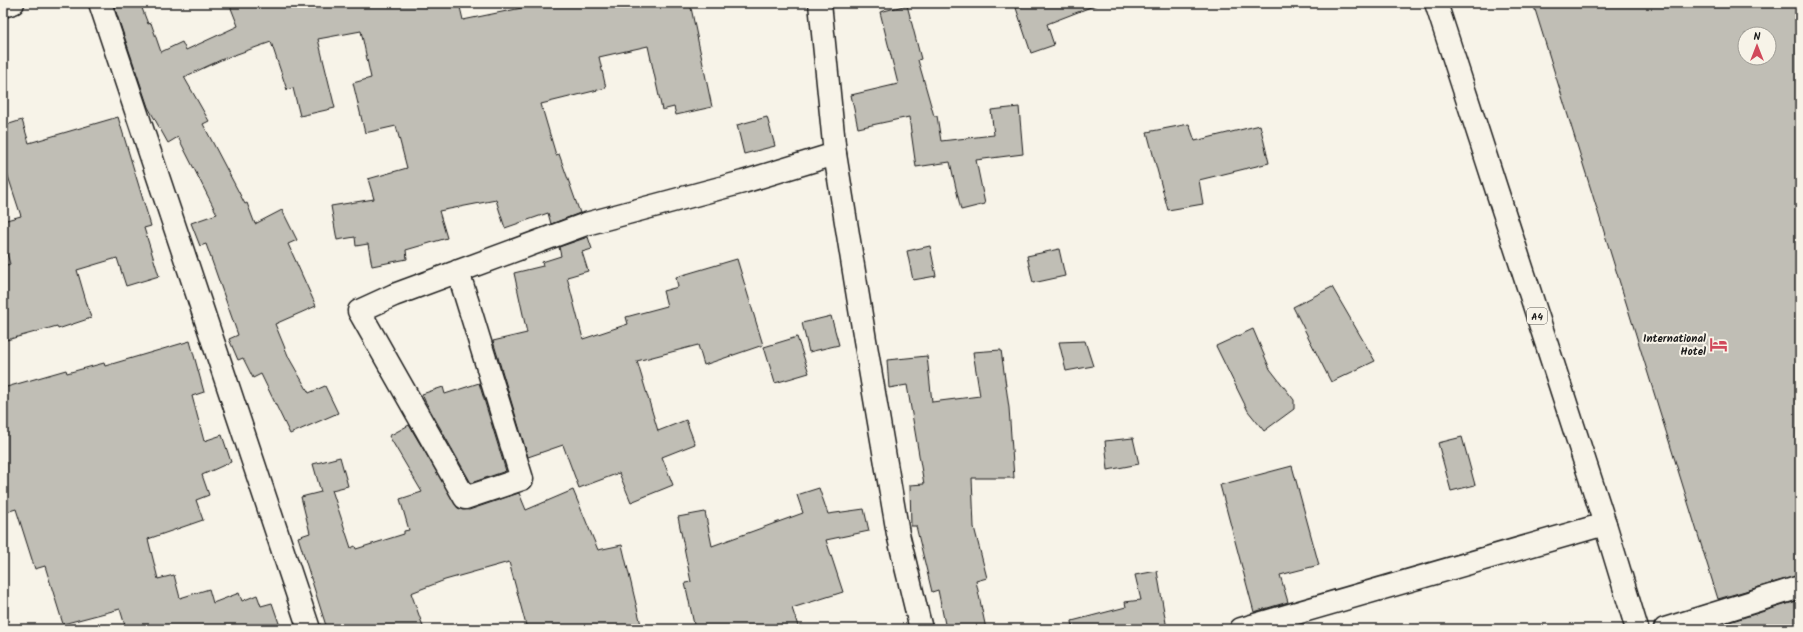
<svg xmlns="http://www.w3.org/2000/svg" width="1803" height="632" viewBox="0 0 1803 632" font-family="Kalam,sans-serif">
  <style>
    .building { fill: #c0beb5; stroke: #1c1c1c; fill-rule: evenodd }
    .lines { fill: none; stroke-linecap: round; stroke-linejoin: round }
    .minor-casing { stroke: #1c1c1c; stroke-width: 25 }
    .tertiary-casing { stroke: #1c1c1c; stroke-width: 25 }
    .trunk-casing { stroke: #1c1c1c; stroke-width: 25 }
    .minor { stroke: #f7f3e8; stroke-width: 22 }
    .tertiary { stroke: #f7f3e8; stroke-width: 22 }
    .trunk { stroke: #f7f3e8; stroke-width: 22 }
    .labels { text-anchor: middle; stroke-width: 4; stroke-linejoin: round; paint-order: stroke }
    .shield { fill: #f7f3e8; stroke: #5e5c59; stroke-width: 1 }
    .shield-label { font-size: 10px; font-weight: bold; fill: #1c1c1c }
    .poi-label { font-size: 11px; font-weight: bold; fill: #1c1c1c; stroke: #f7f3e8; text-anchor: end }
  </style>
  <rect width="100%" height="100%" fill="#f7f3e8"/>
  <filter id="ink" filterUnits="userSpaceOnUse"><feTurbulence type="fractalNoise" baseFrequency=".025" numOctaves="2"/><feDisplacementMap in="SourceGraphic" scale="8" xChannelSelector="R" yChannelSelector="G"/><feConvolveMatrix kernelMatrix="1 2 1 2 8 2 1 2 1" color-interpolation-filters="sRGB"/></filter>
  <g filter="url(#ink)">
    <!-- building -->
    <g class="building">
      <path d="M113,3H140L148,24L151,23L161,52L182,42L186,50L238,26L229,3H459L463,20L546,3H690L712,107L676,115L674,107L662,110L648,46L599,57L606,88L541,104L556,155L559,154L580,213L551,224L548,213L505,228L496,200L439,211L447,238L406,250L407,259L372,266L368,244L356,246L355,237L337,240L331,206L374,199L368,179L407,168L396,126L365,133L353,83L371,78L361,31L318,39L335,108L300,116L293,88L287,90L271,42L223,59L184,77L209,121L203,124L245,204L247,203L255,224L282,210L297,240L288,244L316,306L275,324L289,358L309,393L325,386L338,413L290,434L261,374L253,378L243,358L238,360L229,339L238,335L206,244L200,246L191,223L217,214L178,137L168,143L148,107Z"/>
      <path d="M1030,3H1096V5L1047,24L1054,45L1031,53L1016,8Z"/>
      <path d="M1533,3H1800V575L1718,599ZM1745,34H1769V58H1745Z"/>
      <path d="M907,5L921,59L918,60L934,116H937L941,141L994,135L991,110L1019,107L1023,154L976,160L985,204L961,210L950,162L916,167L909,117L858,128L851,95L898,84L880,12Z"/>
      <path d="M118,117L151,226L144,228L159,276L126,286L117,258L77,270L91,318L58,329L57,326L3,341V266L10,264L3,241V221L21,216L3,161V126L22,120L29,143Z"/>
      <path d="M767,117L775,146L744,154L737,125Z"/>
      <path d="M1189,124L1195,141L1260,125L1269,163L1199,180L1203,204L1168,210L1147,132Z"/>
      <path d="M588,237L592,249L582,252L588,271L567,277L583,339L628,324L626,317L667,306L663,291L678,287L676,277L737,259L763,345L704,365L698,345L637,361L658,431L686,420L695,444L662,457L673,485L631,502L619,473L579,488L563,445L528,457L493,341L527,333L514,273L543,266L542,262L561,256L559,247Z"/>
      <path d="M930,246L936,276L913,280L907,251Z"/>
      <path d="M1059,249L1065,276L1033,283L1027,256Z"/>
      <path d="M1332,287L1375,361L1331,382L1293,307Z"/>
      <path d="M831,316L839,345L809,352L802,323Z"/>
      <path d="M1253,329L1270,369L1294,400V409L1264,431L1248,411L1216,346Z"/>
      <path d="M797,337L809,373L775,383L764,347Z"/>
      <path d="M190,341L204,392L192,396L204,441L222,435L231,462L202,475L209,495L196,500L203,520L148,539L158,579L174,575L180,598L209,589L213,603L239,593L242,601L257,595L261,606L272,603L281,629H126L120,609L63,624L45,566L35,569L16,509L3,513V388L66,370L67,373L104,363L105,366Z"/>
      <path d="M1085,341L1093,366L1066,371L1059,342Z"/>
      <path d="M1001,350L1009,408L1014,478H972L974,527L987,578L976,581L986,629H946L938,590L932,592L916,526H911L910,485L924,484L907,385L889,388L887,360L927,356L932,402L980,396L973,352Z"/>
      <path d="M479,383L506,471L471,483L425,401L422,394L443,387L445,394Z"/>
      <path d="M409,425L458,508L469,510L519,493L526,510L573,490L598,550L622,545L642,629H527L509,562L445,580L411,593L424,629H327L298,537L310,533L301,497L321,492L313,464L340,457L348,486L332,490L351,548L355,546L356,549L404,534V531L409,530L400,499L422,492L389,436Z"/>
      <path d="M1462,437L1475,485L1451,491L1438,443Z"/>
      <path d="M1133,438L1139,464L1108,470L1105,441Z"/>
      <path d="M1292,466L1319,565L1280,575L1288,602L1254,612L1220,485Z"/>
      <path d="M819,488L828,514L864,509L869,531L826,540L843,592L792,608L799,629H695L685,583L691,582L678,517L705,512L712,546L803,513L797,495Z"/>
      <path d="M1157,571L1167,629H1073L1072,621L1126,607L1125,602L1141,600L1135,575Z"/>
      <path d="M1800,600V629H1728L1726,623Z"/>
    </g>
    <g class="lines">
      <defs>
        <g id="minor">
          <path d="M100,3L309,629"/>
          <path d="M820,3L835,154L865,340L898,534L921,629"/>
          <path d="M458,271L522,479L465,498L359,311L394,295L586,224L743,182L835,154"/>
          <path d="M1241,629L1605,524"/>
          <path d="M1665,629L1800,587"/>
        </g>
        <path id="tertiary" d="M3,6L13,3"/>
        <path id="trunk" d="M1436,3L1605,524L1637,629"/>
      </defs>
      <!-- minor casing -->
      <use href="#minor" class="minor-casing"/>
      <!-- tertiary casing -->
      <use href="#tertiary" class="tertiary-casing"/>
      <!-- trunk casing -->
      <use href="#trunk" class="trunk-casing"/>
      <!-- minor -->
      <use href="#minor" class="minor"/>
      <!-- tertiary -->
      <use href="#tertiary" class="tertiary"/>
      <!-- trunk -->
      <use href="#trunk" class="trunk"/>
    </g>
  </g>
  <!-- icons -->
  <defs>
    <symbol id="hotel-bare" viewBox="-9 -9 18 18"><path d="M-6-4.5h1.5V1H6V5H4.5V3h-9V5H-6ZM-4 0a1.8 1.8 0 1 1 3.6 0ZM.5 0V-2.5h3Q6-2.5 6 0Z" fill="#d1495b" stroke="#f7f3e8" stroke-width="2.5" paint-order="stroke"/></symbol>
  </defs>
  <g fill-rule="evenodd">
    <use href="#hotel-bare" x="1706" y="332" width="25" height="25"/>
  </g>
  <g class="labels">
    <!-- shield labels -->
    <rect class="shield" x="1527" y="308" width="20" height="16" rx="3"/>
    <g class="shield-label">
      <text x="1537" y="320">A4</text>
    </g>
    <!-- poi labels -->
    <g class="poi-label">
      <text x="1706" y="342">International<tspan x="1706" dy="13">Hotel</tspan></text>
    </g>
  </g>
  <!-- margin -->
  <rect width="1803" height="632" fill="none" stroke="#f7f3e8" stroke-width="16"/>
  <rect x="8" y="8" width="1787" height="616" fill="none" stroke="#1c1c1c" stroke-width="1.5" filter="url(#ink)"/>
  <!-- north arrow -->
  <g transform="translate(1757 46)"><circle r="19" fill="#f7f3e8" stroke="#9f9d96"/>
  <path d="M0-3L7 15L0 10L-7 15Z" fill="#d1495b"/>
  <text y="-6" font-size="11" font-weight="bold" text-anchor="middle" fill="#1c1c1c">N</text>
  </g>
</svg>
